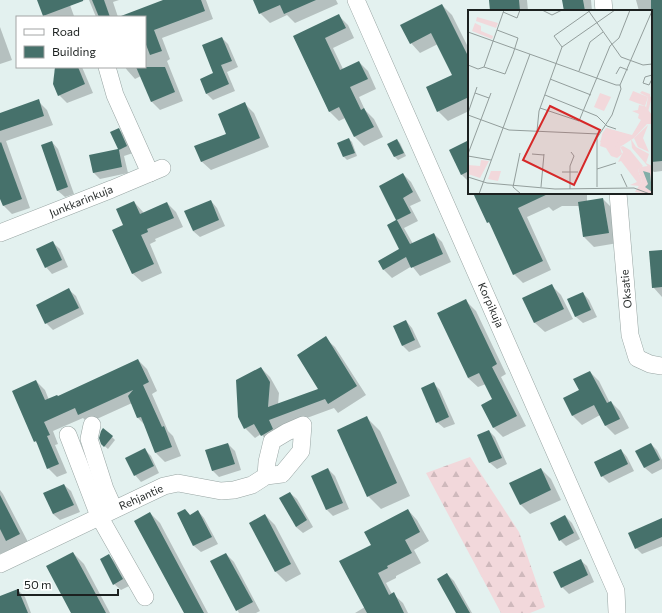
<svg xmlns="http://www.w3.org/2000/svg" width="662" height="613" viewBox="0 0 662 613" font-family="Commissioner,sans-serif">
  <style>
    .forest { fill: url(#forest-firs) }
    .shadow { fill: #0003 }
    .building { fill: #46716b }
    .lines { fill: none; stroke-linecap: round; stroke-linejoin: round }
    .minor-casing { stroke: #98a5a3; stroke-width: 18 }
    .minor { stroke: #fff; stroke-width: 17 }
    .labels { text-anchor: middle; stroke-width: 4; stroke-linejoin: round; paint-order: stroke }
    .street-label { font-size: 11px; fill: #1c2120; stroke: #fff }
    .inset-road { fill: none; stroke: #939e9c; stroke-width: 1 }
    .view { fill: #d62828; fill-opacity: 0.15; stroke: #d62828; stroke-width: 2 }
    .inset-edge { fill: none; stroke: #1c2120; stroke-width: 2 }
  </style>
  <defs>
    <pattern id="forest-firs" width="22" height="20" patternUnits="userSpaceOnUse"><rect width="22" height="20" fill="#f2d8db"/><path d="M5 1l3.5 6h-7zM16 11l3.5 6h-7z" fill="#cfb9bc"/></pattern>
  </defs>
  <rect width="100%" height="100%" fill="#e3f1ef"/>
  <!-- forest -->
  <path class="forest" d="M470,457L519,532L545,607L530,613H501L426,473Z"/>
  <!-- shadow -->
  <g class="shadow">
    <path d="M38,0H85L70,5L74,16L71,17H45Z"/>
    <path d="M89,0H119L113,2L118,17H96Z"/>
    <path d="M166,0H206L213,19L162,38L170,59L167,61L183,101L160,110L152,102L141,76L135,79L127,70L125,67H145V17H121Z"/>
    <path d="M261,0H336L338,4L295,23L287,15L270,23L260,13Z"/>
    <path d="M490,0H527L528,11H491Z"/>
    <path d="M563,0H591L592,11H565Z"/>
    <path d="M636,0H662V171L654,172L651,169V11H639Z"/>
    <path d="M442,5L452,15L469,49V111L448,121L438,111L453,75L438,44L420,53L411,43Z"/>
    <path d="M339,16L348,25L354,38L333,48L343,69L359,62L368,71L376,89L359,97L365,110L374,119L383,137L364,146L355,137L345,118L339,121L329,111L294,37Z"/>
    <path d="M0,27L12,60L0,64Z"/>
    <path d="M222,38L228,44L238,67L227,72L235,91L213,100L206,93L214,74Z"/>
    <path d="M56,67H82L93,93L67,103L59,95Z"/>
    <path d="M38,101L47,110L53,125L6,141L30,208L12,214L3,205L0,196V114Z"/>
    <path d="M245,104L254,113L269,147L211,170L201,161L227,134Z"/>
    <path d="M119,129L125,136L133,153L124,156L128,173L100,179L93,172L90,156L120,150L112,133Z"/>
    <path d="M349,139L352,142L357,156L347,160L344,157Z"/>
    <path d="M397,140L400,143L406,156L398,160L395,157L389,144Z"/>
    <path d="M469,141V182L462,175L450,150Z"/>
    <path d="M52,142L58,149L74,194L65,197L58,191Z"/>
    <path d="M403,174L411,182L421,201L410,206L418,221L404,228L413,244L434,234L442,242L451,262L420,276L412,266L392,278L384,270L379,262L401,250L388,225L398,220L380,186Z"/>
    <path d="M477,193H587V202L603,199L613,209L618,243L594,247L584,237L579,206H562L553,211L549,207L527,217L551,270L523,283L514,274L493,227L488,222Z"/>
    <path d="M211,201L217,208L225,226L200,237L193,231Z"/>
    <path d="M134,202L144,213L167,203L176,212L183,227L155,239L156,241L150,244L162,273L142,282L132,273L124,225Z"/>
    <path d="M53,243L60,249L68,267L52,274L46,267Z"/>
    <path d="M662,251V297L653,287Z"/>
    <path d="M551,285L561,295L573,319L545,332L535,323L524,299Z"/>
    <path d="M69,290L76,296L84,314L53,330L46,323Z"/>
    <path d="M583,293L589,300L597,317L583,323L576,317L568,300Z"/>
    <path d="M466,301L476,311L506,374L501,377L526,426L503,437L494,428V400L486,384L478,387L468,378Z"/>
    <path d="M406,321L412,328L421,347L409,352L403,346Z"/>
    <path d="M325,338L335,347L366,395L338,413L334,408L277,429L271,445L261,434L255,438L245,428L261,368L270,377L279,393L278,405L320,389Z"/>
    <path d="M138,360L147,369L157,391L152,394L168,431L173,436L181,456L165,462L156,453L145,425L138,418L132,403L88,423L83,418L53,431L58,444L55,445L67,473L57,477L48,468L38,444L35,441L36,381L45,390L49,400L58,397Z"/>
    <path d="M590,372L599,381L610,403L611,402L620,411L629,428L615,435L606,426L600,415L582,425L573,416L564,398L580,390Z"/>
    <path d="M434,384L440,390L455,424L444,428L437,422Z"/>
    <path d="M367,418L380,431L410,496L381,509L368,496Z"/>
    <path d="M489,431L495,437L507,464L497,469L490,463L478,436Z"/>
    <path d="M112,437L115,440L108,449L102,444Z"/>
    <path d="M228,444L235,451L241,470L219,477L212,470Z"/>
    <path d="M651,444L657,450L662,460V469L652,474L645,468L637,451Z"/>
    <path d="M145,450L151,456L159,473L141,482L135,475Z"/>
    <path d="M621,450L627,457L634,471L609,483L602,476L595,462Z"/>
    <path d="M328,469L335,476L349,509L333,516L327,510Z"/>
    <path d="M541,469L551,479L561,500L530,514L520,504Z"/>
    <path d="M64,485L71,491L80,512L60,520L53,514L44,493Z"/>
    <path d="M0,490L3,494L29,544L17,550L14,548L0,554Z"/>
    <path d="M290,493L297,499L313,527L303,533L296,527Z"/>
    <path d="M408,510L417,520L429,541L414,550L421,563L396,576V578L386,583L392,594H393L403,603L408,613H355L365,607L372,545Z"/>
    <path d="M198,511L204,518L218,544L201,552L194,546L178,514L190,516Z"/>
    <path d="M150,513L160,523L208,613H185Z"/>
    <path d="M265,515L275,525L301,574L286,582L276,572L250,523Z"/>
    <path d="M565,516L572,523L580,539L566,546L560,540Z"/>
    <path d="M662,519V546L642,554L636,548Z"/>
    <path d="M73,553L84,564L110,613H72Z"/>
    <path d="M226,554L234,562L260,611L256,613H239L211,562Z"/>
    <path d="M109,555L115,562L129,586L121,590L114,584Z"/>
    <path d="M580,560L587,566L594,582L569,594L562,587Z"/>
    <path d="M447,574L454,581L472,613H457Z"/>
    <path d="M18,590L25,597L31,613H2L0,608V597Z"/>
  </g>
  <!-- building -->
  <g class="building">
    <path d="M37,0H83V1L43,16Z"/>
    <path d="M92,0H104L110,17H99Z"/>
    <path d="M163,0H201L205,11L154,30L162,51L150,55L145,42V17H121V16Z"/>
    <path d="M253,0H316L284,14L280,5L259,14Z"/>
    <path d="M489,0H519L520,11H490Z"/>
    <path d="M562,0H583L585,11H564Z"/>
    <path d="M651,0H662V161L651,162Z"/>
    <path d="M442,4L469,58V97L437,112L426,87L452,75L431,33L410,44L400,25Z"/>
    <path d="M339,14L346,28L325,38L340,70L359,61L368,79L350,87L361,110L364,108L374,127L354,137L339,107L329,112L293,36Z"/>
    <path d="M222,37L232,61L221,65L229,84L206,94L200,79L213,73L202,45Z"/>
    <path d="M55,67H78L85,84L58,96L53,84Z"/>
    <path d="M136,67H165L175,92L151,102Z"/>
    <path d="M39,99L44,116L0,131V113Z"/>
    <path d="M245,102L260,138L201,162L194,146L226,134L218,114Z"/>
    <path d="M119,128L127,146L119,150L122,167L93,173L89,155L118,149L110,132Z"/>
    <path d="M349,138L355,153L343,157L337,143Z"/>
    <path d="M397,139L404,153L394,157L387,144Z"/>
    <path d="M469,140V171L461,175L449,150Z"/>
    <path d="M52,141L68,187L57,191L41,145Z"/>
    <path d="M1,142L22,199L3,206L0,199V143Z"/>
    <path d="M403,173L413,192L403,198L411,213L397,220L410,244L434,233L443,254L411,268L406,257L383,270L378,261L399,249L387,225L396,220L379,186Z"/>
    <path d="M473,193H550L518,208L543,261L513,275L489,222L487,223Z"/>
    <path d="M603,198L609,233L583,237L578,202Z"/>
    <path d="M211,200L219,220L193,231L184,211Z"/>
    <path d="M134,201L140,214L167,202L174,218L147,229L148,232L141,235L154,264L132,274L112,230L123,225L116,209Z"/>
    <path d="M53,241L62,260L45,268L36,249Z"/>
    <path d="M662,250V287L652,288L649,251Z"/>
    <path d="M552,284L564,309L534,323L522,298Z"/>
    <path d="M69,288L79,308L45,324L36,305Z"/>
    <path d="M583,292L591,310L575,317L567,299Z"/>
    <path d="M466,299L497,364L492,367L517,416L493,428L481,405L492,399L479,373L468,378L437,313Z"/>
    <path d="M406,320L415,340L402,346L393,326Z"/>
    <path d="M326,336L357,386L328,404L325,399L269,420L273,429L261,436L254,424L244,429L238,417L236,380L261,367L270,382L268,407L318,389L297,355Z"/>
    <path d="M138,359L149,382L143,385L162,427L164,426L172,447L155,453L141,417L137,418L128,396L133,390L78,415L75,408L44,422L50,435L47,436L59,464L47,469L36,441L34,442L12,391L36,380L45,400L57,395L58,396Z"/>
    <path d="M590,371L607,403L611,401L620,419L605,426L594,405L572,416L563,398L579,390L573,379Z"/>
    <path d="M434,382L449,417L436,423L421,388Z"/>
    <path d="M367,416L397,483L367,497L337,430Z"/>
    <path d="M103,428L113,436L104,447L101,444L99,438L101,431Z"/>
    <path d="M489,430L502,458L489,463L477,435Z"/>
    <path d="M228,443L235,464L212,471L205,450Z"/>
    <path d="M651,443L660,460L644,468L635,451Z"/>
    <path d="M145,448L154,466L134,476L125,458Z"/>
    <path d="M621,449L628,464L601,477L594,462Z"/>
    <path d="M328,468L343,503L326,510L311,476Z"/>
    <path d="M541,468L551,490L520,505L509,483Z"/>
    <path d="M64,484L74,505L53,514L43,493Z"/>
    <path d="M290,492L307,520L296,527L279,498Z"/>
    <path d="M0,495L20,534L6,541L0,529Z"/>
    <path d="M185,509L190,515L198,510L212,537L193,546L177,513Z"/>
    <path d="M408,509L420,532L405,540L412,553L387,566L388,568L378,573L389,595L394,592L404,613H367L339,561L371,545L364,532Z"/>
    <path d="M150,512L181,570L204,613H184L134,521Z"/>
    <path d="M265,514L291,564L275,572L249,523Z"/>
    <path d="M565,515L574,533L559,541L550,523Z"/>
    <path d="M662,518V537L635,549L628,533Z"/>
    <path d="M73,552L85,574L106,613H71L46,566Z"/>
    <path d="M226,553L253,602L236,611L210,561Z"/>
    <path d="M109,554L123,579L113,585L100,559Z"/>
    <path d="M581,559L588,575L561,588L553,572Z"/>
    <path d="M447,573L470,613H456L437,579Z"/>
    <path d="M18,589L28,613H0V596Z"/>
  </g>
  <g class="lines">
    <defs>
      <g id="minor">
        <path d="M356,0L616,591L617,612"/>
        <path d="M603,0L604,11"/>
        <path d="M107,67L115,95L150,173"/>
        <path d="M618,193L630,335L637,358L650,364L662,366"/>
        <path d="M0,233L112,189L162,168"/>
        <path d="M92,425L89,439L105,489L114,509"/>
        <path d="M68,435L99,516L145,597"/>
        <path d="M0,564L164,486L178,483L221,491L234,490L252,485L266,476L282,474L301,451L303,425L287,432L272,441L267,462L266,476"/>
      </g>
    </defs>
    <!-- minor casing -->
    <use href="#minor" class="minor-casing"/>
    <!-- minor -->
    <use href="#minor" class="minor"/>
  </g>
  <g class="labels">
    <!-- street labels -->
    <g class="street-label">
      <text transform="translate(81 201) rotate(-22)" y="4">Junkkarinkuja</text>
      <text transform="translate(626 289) rotate(-95)" y="4">Oksatie</text>
      <text transform="translate(491 305) rotate(66)" y="4">Korpikuja</text>
      <text transform="translate(141 497) rotate(-24)" y="4">Rehjantie</text>
    </g>
  </g>
  <!-- overview -->
  <g transform="translate(468 10)">
    <rect width="184" height="184" fill="#e3f1ef"/>
    <path d="M165,81L180,87L177,96L161,90ZM171,95L177,96L184,105V114H179L166,128L152,137L154,144L149,148L143,146L138,138L132,136L134,124L138,118L164,125L173,110L170,108L171,104L164,101L170,100Z" fill="#f2d8db"/>
    <path d="M9,7L30,13L28,18L8,11ZM7,13L13,16V21L25,26L24,29L4,21ZM174,81L182,84V87L184,86L180,102L184,106L180,102L178,98L180,87L172,83ZM132,83L143,87L136,101L126,97ZM180,115L175,128L181,142L170,137L166,128ZM163,129L168,137L181,144L178,153L184,156V161L164,138ZM155,136L162,140L175,156L170,160L174,171L171,176L162,175L169,172L153,151L150,152L155,142L152,137ZM13,150L21,151L12,168L0,164V155L12,156ZM23,161H33L30,171L20,169Z" fill="#f2d8db"/>
    <path d="M138,118L158,124V127L150,132L147,137L132,132ZM180,156L184,160V184L167,182L174,171L170,160L173,157Z" fill="#f2d8db"/>
    <path d="M175,161L182,163L184,182L177,177L180,174Z" fill="#82aea8"/>
    <path class="inset-road" d="M74,0L84,5L94,0M120,0L153,47L175,55L184,54M35,2L49,8L52,0M0,22L148,75H152M94,37L86,26L123,0M0,55L10,59L16,57M16,57L37,64L45,44L50,28L29,20M16,57L36,0M111,61L122,32L135,22M148,64L152,57L160,60M184,65L177,67L175,73L181,75L184,69M82,69L123,85M7,83L21,88M77,85L129,106L139,116L148,119M72,98L111,111L142,36L151,28L162,0M0,103L9,77M0,105L41,120L131,124M69,121L71,101L94,37L147,0M52,143L45,177L53,184M0,144L23,83M64,144L76,145M0,146L23,150M129,159L148,153M94,162H110M153,164L159,177M0,167L19,173L87,179L166,178L182,184M73,177L76,144M129,177V128L144,105L153,79L152,75L184,1M102,179V156L106,146L103,142M11,184L62,44"/>
    <path class="view" d="M82,96L132,120L106,175L55,150Z"/>
    <rect width="184" height="184" class="inset-edge"/>
  </g>
  <!-- legend -->
  <rect x="16" y="16" width="130" height="52" fill="#ffffff" stroke="#a4a6a6"/>
  <rect x="24" y="29" width="20" height="6" fill="#ffffff" stroke="#a4a6a6"/>
  <text x="52" y="36" font-size="12" fill="#1c2120">Road</text>
  <rect x="24" y="46" width="20" height="12" fill="#46716b" stroke="#a4a6a6"/>
  <text x="52" y="56" font-size="12" fill="#1c2120">Building</text>
  <!-- scale -->
  <path d="M18 589v6h100v-6" fill="none" stroke="#1c2120" stroke-width="2"/>
  <text x="24" y="589" font-size="12" fill="#1c2120" stroke="#ffffff" stroke-width="3" paint-order="stroke">50 m</text>
</svg>
